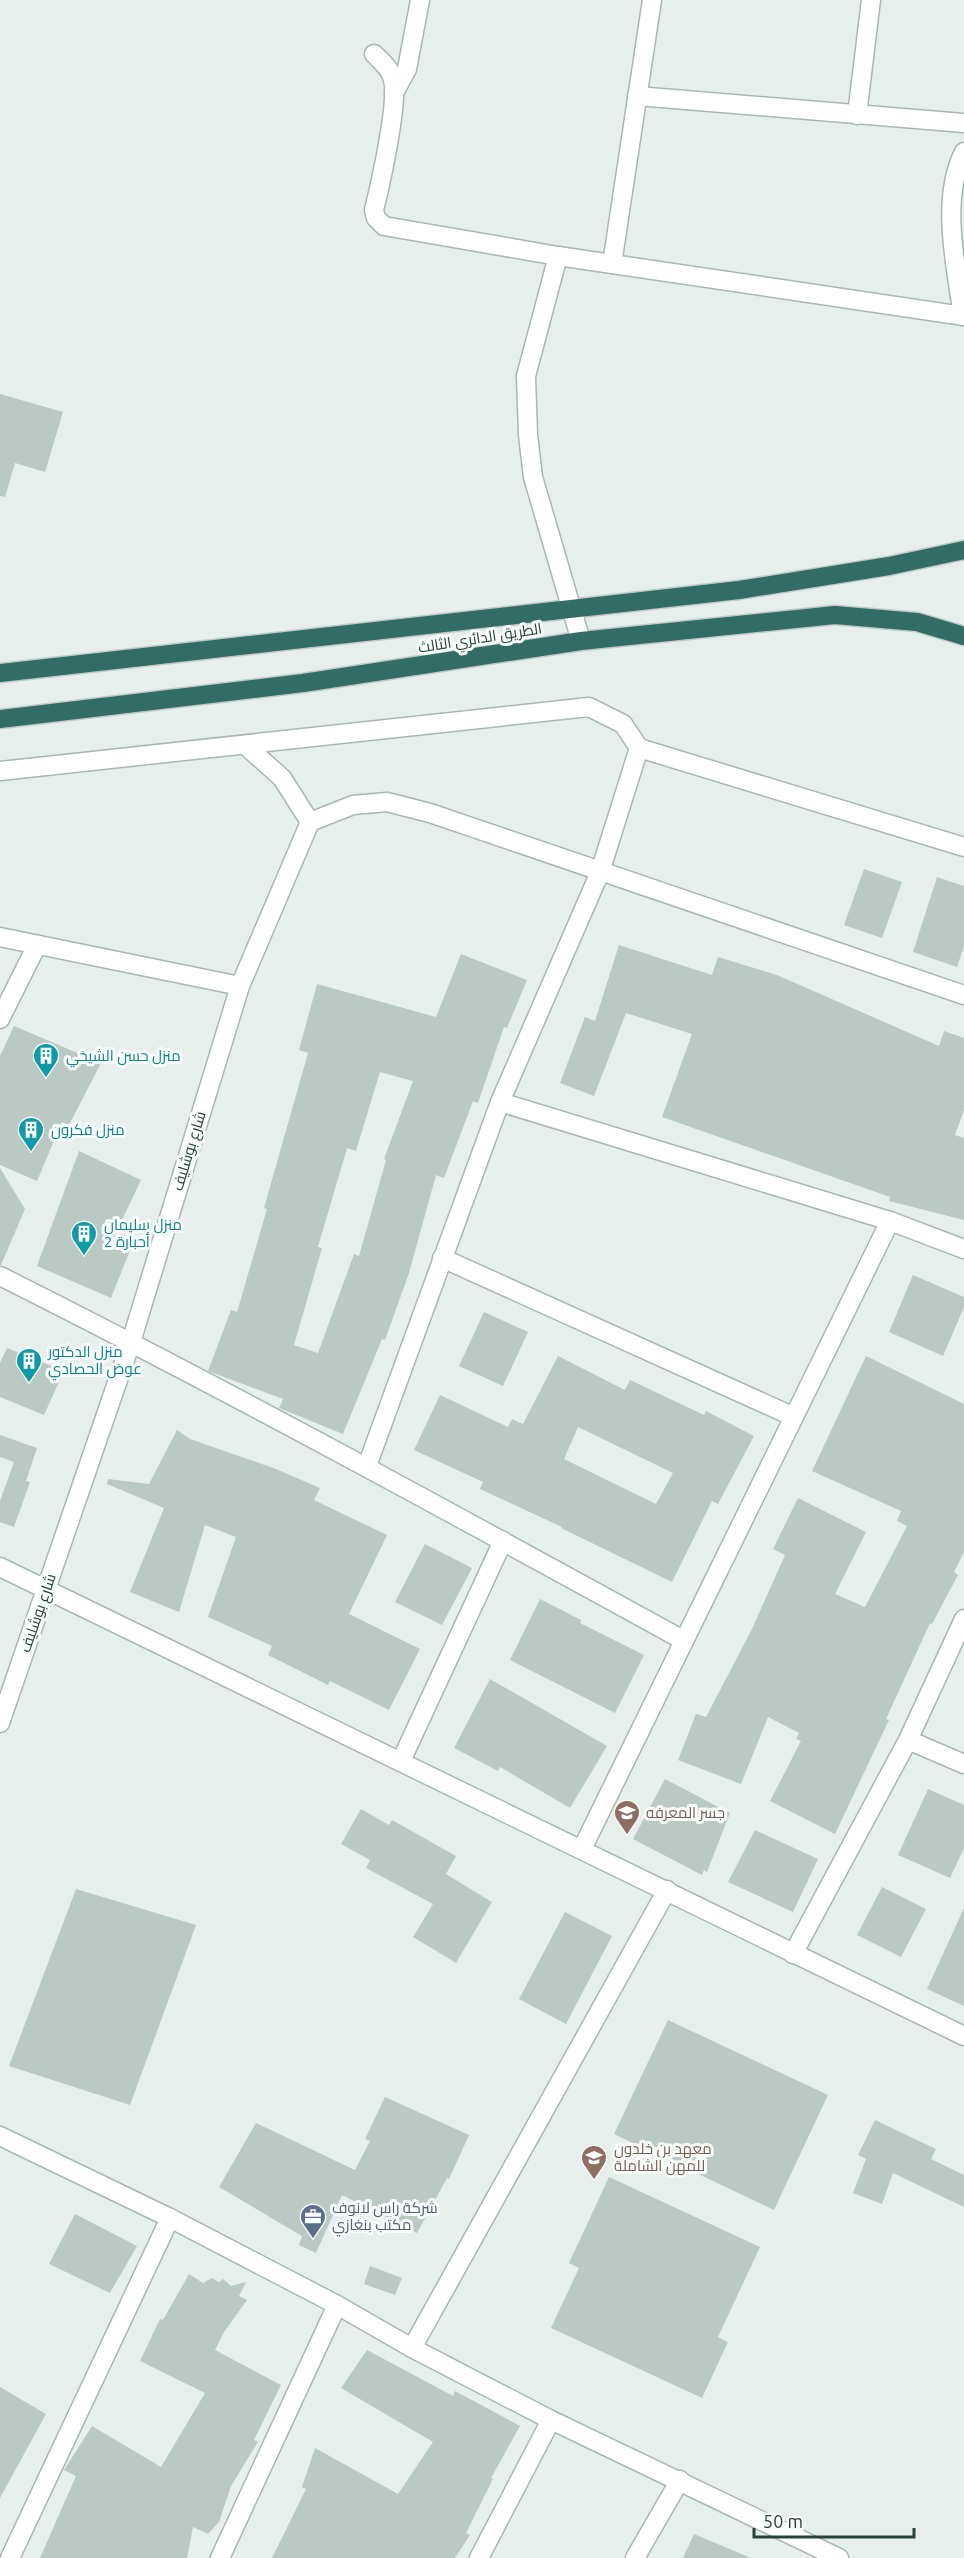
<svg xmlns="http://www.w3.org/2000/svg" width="964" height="2558" viewBox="0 0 964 2558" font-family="Ubuntu,Cairo,sans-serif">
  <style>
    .building { fill: #bbc9c5; fill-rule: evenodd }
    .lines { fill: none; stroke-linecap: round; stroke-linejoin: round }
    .minor-casing { stroke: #a8b7b3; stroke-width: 21 }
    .highway-casing { stroke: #c2cac8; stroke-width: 21 }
    .minor { stroke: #fff; stroke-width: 18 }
    .highway { stroke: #316d65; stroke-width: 18 }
    .labels { text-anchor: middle; stroke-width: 6; stroke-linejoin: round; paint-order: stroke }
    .street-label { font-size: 15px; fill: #25413c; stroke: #f7fbf9 }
    .culture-label { font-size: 15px; fill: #0d838f; stroke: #f7fbf9; text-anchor: start }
    .education-label { font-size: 15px; fill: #785e54; stroke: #f7fbf9; text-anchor: start }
    .service-label { font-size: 15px; fill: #4e5e75; stroke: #f7fbf9; text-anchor: start }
  </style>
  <rect width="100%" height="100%" fill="#e6efeb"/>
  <!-- building -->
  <g class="building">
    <path d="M0,394L63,412L45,472L15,463L5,497L0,496Z"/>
    <path d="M864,869L902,882L882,938L844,925Z"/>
    <path d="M937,877L964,886V946L957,967L913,952Z"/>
    <path d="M619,945L712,975L718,957L777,975L939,1046L944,1031L964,1038V1110L955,1135L964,1138V1220L889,1201L890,1197L662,1117L692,1034L626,1013L594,1096L560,1083L585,1017L595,1021Z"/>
    <path d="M461,954L527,980L507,1028L504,1027L478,1103L473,1101L444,1178L436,1175L409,1273L385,1340L382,1339L343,1434L279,1408L283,1399L208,1371L231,1310L237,1312L267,1209L264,1208L308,1053L299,1050L317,984L436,1017ZM380,1072L413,1081L384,1159L386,1160L359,1256L354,1254L318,1353L294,1345L322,1248L318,1247L347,1148L356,1151Z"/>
    <path d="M14,1026L101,1063L69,1125L62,1122L37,1181L0,1165V1056Z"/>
    <path d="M79,1151L141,1180L112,1241L131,1248L111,1298L37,1266Z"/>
    <path d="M0,1168L25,1209L1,1265H0Z"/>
    <path d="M913,1275L964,1297V1307L943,1356L889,1332Z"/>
    <path d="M484,1312L528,1332L503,1386L459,1366Z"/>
    <path d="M7,1348L64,1371L44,1415L0,1397V1363Z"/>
    <path d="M558,1356L625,1390L630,1380L704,1415L706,1411L754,1436L718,1504L712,1501L672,1582L561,1528L562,1527L480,1489L483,1482L414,1450L440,1395L508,1427L512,1419L523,1424ZM578,1427L673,1473L656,1504L564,1459Z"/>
    <path d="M866,1356L964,1404V1552L954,1572L958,1575L932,1624L930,1623L886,1719L889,1720L835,1834L770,1801L801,1741L796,1739L799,1733L768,1717L741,1784L678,1760L696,1714L706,1717L752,1629L785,1555L773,1549L798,1498L866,1532L835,1594L865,1607L907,1526L897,1521L901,1511L812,1471Z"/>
    <path d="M177,1430L190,1439L276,1469L320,1488L314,1500L387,1535L349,1614L420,1649L389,1710L330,1681L328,1685L268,1655L272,1646L208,1617L236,1537L205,1525L179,1612L130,1592L164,1508L107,1484L108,1479L149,1484Z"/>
    <path d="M0,1435L37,1448L26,1481L30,1482L14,1527L0,1522V1501L14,1462L0,1457Z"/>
    <path d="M425,1544L472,1568L442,1625L395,1602Z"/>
    <path d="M540,1599L581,1620L580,1623L644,1655L615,1713L510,1660Z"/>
    <path d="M490,1679L607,1746L570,1808L500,1767L498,1771L454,1748Z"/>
    <path d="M665,1779L730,1813L707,1872L704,1870L702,1875L633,1839Z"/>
    <path d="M928,1789L964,1805V1848L950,1878L898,1855Z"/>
    <path d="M361,1809L389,1825L392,1820L456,1856L446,1874L492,1902L456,1963L413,1937L433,1904L366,1868L370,1860L341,1844Z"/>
    <path d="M755,1830L818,1859L793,1912L728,1882Z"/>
    <path d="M882,1887L926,1909L901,1957L857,1935Z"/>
    <path d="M76,1889L196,1925L130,2105L9,2066Z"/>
    <path d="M964,1908V2006L927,1989Z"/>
    <path d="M565,1912L612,1936L566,2024L519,1999Z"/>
    <path d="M668,2020L828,2095L774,2210L614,2134Z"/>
    <path d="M385,2097L469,2135L449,2179L447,2178L417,2233L342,2195L316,2253L299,2245L302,2236L219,2187L256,2123L355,2170L370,2141L365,2139Z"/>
    <path d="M875,2120L936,2149L931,2159L964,2175V2207L893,2173L882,2204L853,2193L866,2159L858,2155Z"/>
    <path d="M609,2177L760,2247L718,2337L728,2342L702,2398L551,2328L579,2268L569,2263Z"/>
    <path d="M75,2214L137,2246L110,2293L49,2264Z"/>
    <path d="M370,2266L402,2278L395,2295L364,2284Z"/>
    <path d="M189,2274L203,2283L212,2278L219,2282L223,2279L231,2286L246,2282L239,2296L247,2300L224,2332L215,2350L281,2385L254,2440L258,2442L231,2486L219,2522L208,2534L193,2527L187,2558H40L76,2476L64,2470L92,2426L161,2467L205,2393L140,2361L160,2319L163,2320Z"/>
    <path d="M367,2350L453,2396L455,2391L520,2426L491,2478L493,2479L466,2533L470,2535L455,2558H272L306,2489L302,2487L315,2448L398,2494L433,2442L341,2388Z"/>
    <path d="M0,2387L46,2414L0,2498Z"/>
    <path d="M694,2534L751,2558H683Z"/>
  </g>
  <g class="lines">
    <defs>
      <g id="minor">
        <path d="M374,54C382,62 391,69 393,80C399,101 380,186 374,210L376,218L384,226L558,256L964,316"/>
        <path d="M394,93L407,69L420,0"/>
        <path d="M637,96L964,123"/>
        <path d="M857,115L871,0"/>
        <path d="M558,256L526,376L528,435L533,477L581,641"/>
        <path d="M612,264L652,0"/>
        <path d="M963,316C956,266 940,199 964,152"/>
        <path d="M245,745L282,778L310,822"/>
        <path d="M639,748L964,847"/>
        <path d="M0,771L589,707L623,724L639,748L600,872L500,1102L367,1466"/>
        <path d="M310,822L353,805L387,802L430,813L964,995"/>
        <path d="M0,937L240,986"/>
        <path d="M0,1019L37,945"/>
        <path d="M500,1102L890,1221L964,1249"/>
        <path d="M442,1258L792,1416"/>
        <path d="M0,1276C231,1392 457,1516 683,1640"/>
        <path d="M0,1567L964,2036"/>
        <path d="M0,1723L131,1342L240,986L310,822"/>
        <path d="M908,1740L964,1764"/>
        <path d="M401,1761L503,1541"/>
        <path d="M582,1849L890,1221"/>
        <path d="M793,1954L908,1740L964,1619"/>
        <path d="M0,2136L170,2218L337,2305L412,2348L551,2420L839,2558"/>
        <path d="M412,2348L667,1890"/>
        <path d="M10,2558L170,2218"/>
        <path d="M220,2558L337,2305"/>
        <path d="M479,2558L551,2420"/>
        <path d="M635,2558L680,2480"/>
      </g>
      <g id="highway">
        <path d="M0,673L739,590L889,566L964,550"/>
        <path d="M0,719L303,683L581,641L835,615L917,622L964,636"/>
      </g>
    </defs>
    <!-- minor casing -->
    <use href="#minor" class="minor-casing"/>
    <!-- highway casing -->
    <use href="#highway" class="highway-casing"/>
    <!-- minor -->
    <use href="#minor" class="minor"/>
    <!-- highway -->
    <use href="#highway" class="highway"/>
  </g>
  <!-- icons -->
  <defs>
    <symbol id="building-pin" viewBox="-11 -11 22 30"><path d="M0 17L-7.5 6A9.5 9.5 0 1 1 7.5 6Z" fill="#0f9aa8" stroke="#f7fbf9"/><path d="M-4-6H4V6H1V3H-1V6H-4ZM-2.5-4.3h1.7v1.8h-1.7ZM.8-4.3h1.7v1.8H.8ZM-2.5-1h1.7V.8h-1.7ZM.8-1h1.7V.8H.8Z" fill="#fff"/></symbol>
    <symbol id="school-pin" viewBox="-11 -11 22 30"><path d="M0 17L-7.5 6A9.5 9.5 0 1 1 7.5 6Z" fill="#8d6e63" stroke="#f7fbf9"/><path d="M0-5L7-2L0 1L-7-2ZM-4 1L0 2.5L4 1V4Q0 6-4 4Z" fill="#fff"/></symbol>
    <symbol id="office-pin" viewBox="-11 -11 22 30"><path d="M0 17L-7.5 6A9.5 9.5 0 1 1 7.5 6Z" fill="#5c6f8a" stroke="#f7fbf9"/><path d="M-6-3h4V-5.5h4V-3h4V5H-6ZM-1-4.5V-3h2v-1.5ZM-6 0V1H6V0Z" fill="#fff"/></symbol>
  </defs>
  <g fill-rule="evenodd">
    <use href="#building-pin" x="31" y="1041" width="30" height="40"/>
    <use href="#building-pin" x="16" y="1115" width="30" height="40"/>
    <use href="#building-pin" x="69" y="1219" width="30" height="40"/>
    <use href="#building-pin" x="14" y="1346" width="30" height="40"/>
    <use href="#school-pin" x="612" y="1798" width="30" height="40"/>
    <use href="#school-pin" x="579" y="2143" width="30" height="40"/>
    <use href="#office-pin" x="298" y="2202" width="30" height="40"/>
  </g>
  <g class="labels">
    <!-- street labels -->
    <g class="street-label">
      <text transform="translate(480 638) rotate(-9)" y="5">الطريق الدائري الثالث</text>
      <text transform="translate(189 1151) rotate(-73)" y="5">شارع بوشليف</text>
      <text transform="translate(38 1613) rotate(-71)" y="5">شارع بوشليف</text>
    </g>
    <!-- culture labels -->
    <g class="culture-label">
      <text x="66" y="1061">منزل حسن الشيخي</text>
      <text x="51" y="1135">منزل فكرون</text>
      <text x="104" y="1230">منزل سليمان<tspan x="104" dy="17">أحبارة 2</tspan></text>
      <text x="48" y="1357">منزل الدكتور<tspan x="48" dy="17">عوض الحصادي</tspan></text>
    </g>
    <!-- education labels -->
    <g class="education-label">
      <text x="646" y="1818">جسر المعرفه</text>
      <text x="614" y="2154">معهد بن خلدون<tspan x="614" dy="17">للمهن الشاملة</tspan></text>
    </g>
    <!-- service labels -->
    <g class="service-label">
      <text x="332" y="2213">شركة راس لانوف<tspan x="332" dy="17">مكتب بنغازي</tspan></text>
    </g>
  </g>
  <!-- scale -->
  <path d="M754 2528v9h160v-9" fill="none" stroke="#25413c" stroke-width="3"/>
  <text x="763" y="2528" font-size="18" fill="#25413c" stroke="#f7fbf9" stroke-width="4.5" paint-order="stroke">50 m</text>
</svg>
